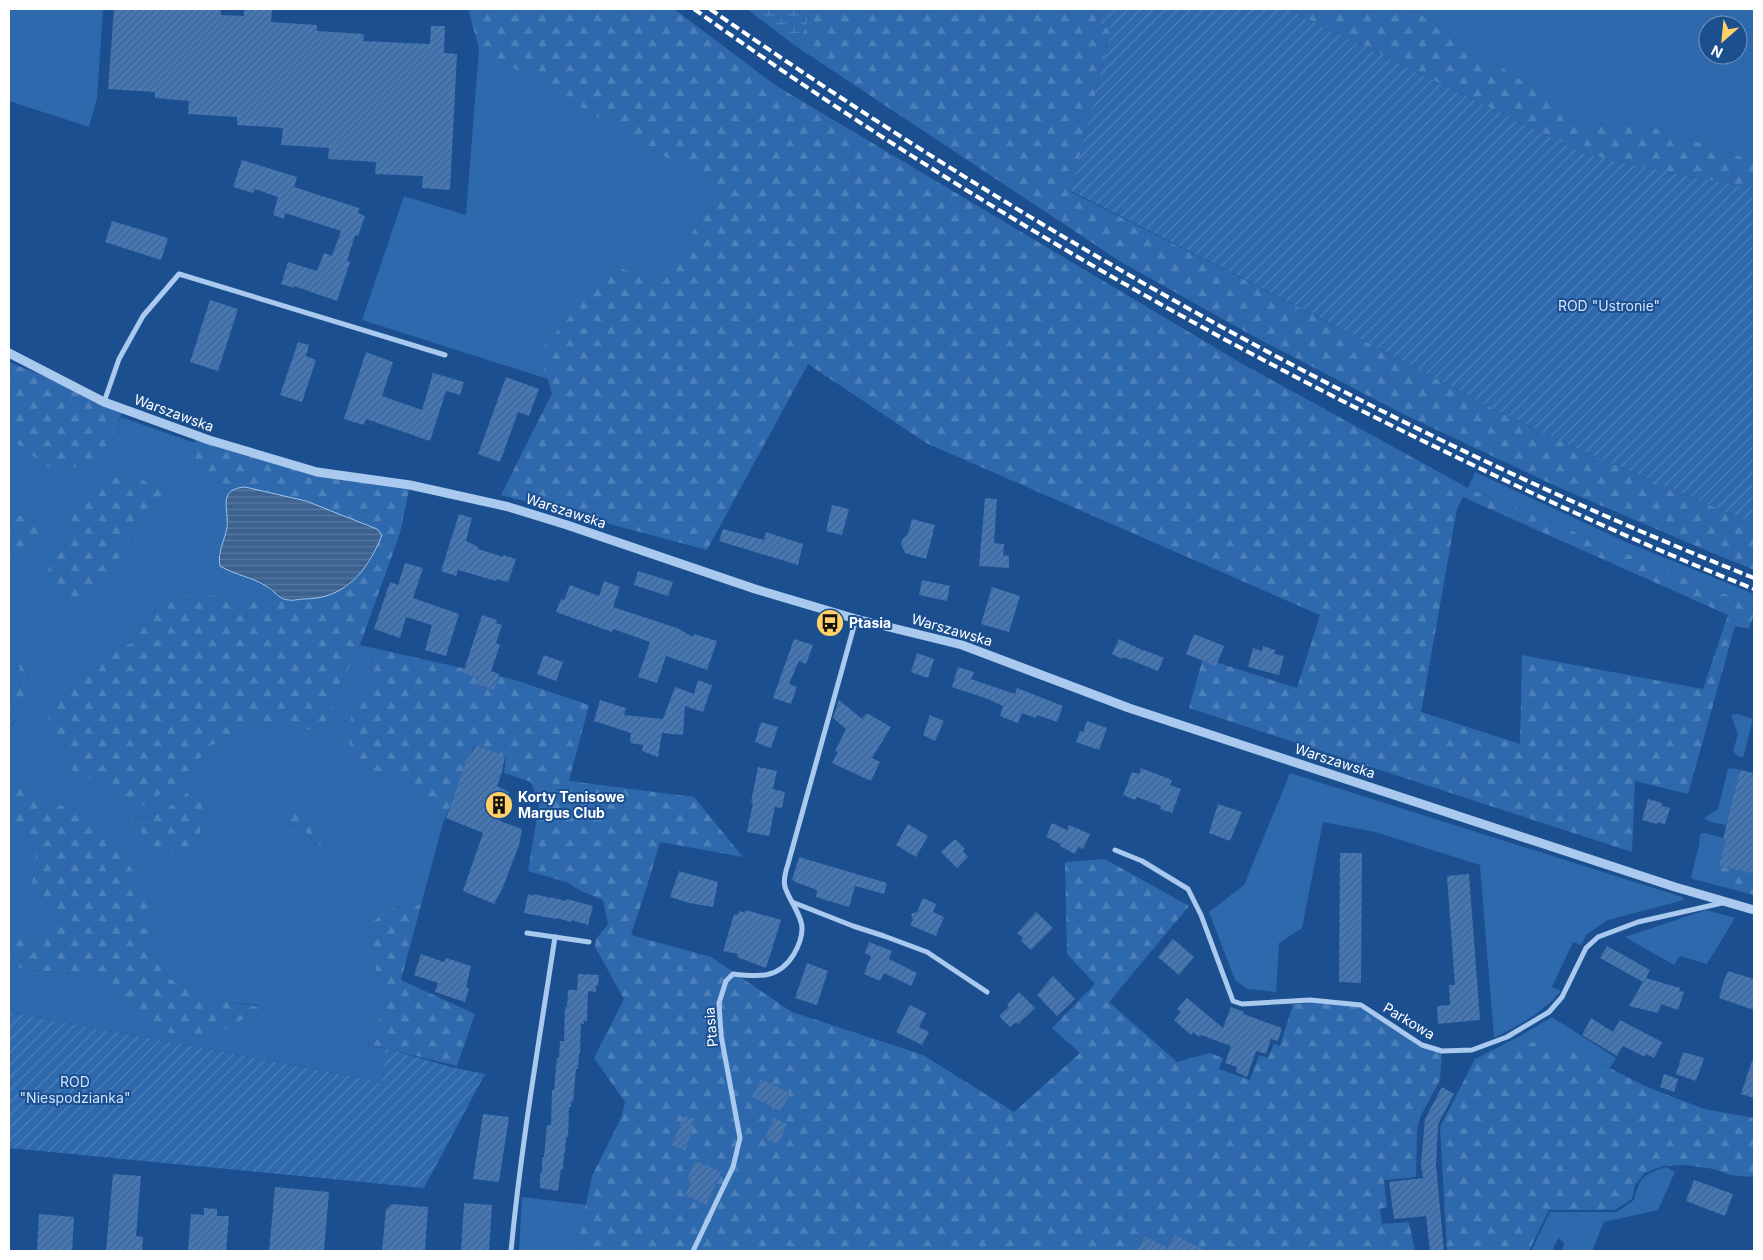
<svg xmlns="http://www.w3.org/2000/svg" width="1763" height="1260" viewBox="0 0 1763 1260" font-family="Inter,sans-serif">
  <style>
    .grass { fill: #2e69ad; fill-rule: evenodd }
    .forest { fill: url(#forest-firs); fill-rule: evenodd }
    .wetland { fill: url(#wetland-marsh) }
    .garden { fill: url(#garden-furrows) }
    .water { fill: url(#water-rules); stroke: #9cc4f0 }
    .building { fill: url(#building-hatch) }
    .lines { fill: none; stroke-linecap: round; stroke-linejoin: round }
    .minor { stroke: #a9c9ee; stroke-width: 5 }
    .tertiary { stroke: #a9c9ee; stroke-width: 9 }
    .rail { stroke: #fff; stroke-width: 4; stroke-dasharray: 9 4; stroke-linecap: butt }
    .labels { text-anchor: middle; stroke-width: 4; stroke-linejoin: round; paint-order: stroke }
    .park-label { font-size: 14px; fill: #cfe3fa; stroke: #1b4f8f }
    .street-label { font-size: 14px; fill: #fff; stroke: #1b4f8f }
    .poi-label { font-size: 14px; font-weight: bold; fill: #fff; stroke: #1b4f8f; text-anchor: start }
  </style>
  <defs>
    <pattern id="forest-firs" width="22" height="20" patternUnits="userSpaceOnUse" patternTransform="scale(1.25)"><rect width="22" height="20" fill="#2e69ad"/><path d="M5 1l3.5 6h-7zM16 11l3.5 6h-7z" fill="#4d80b9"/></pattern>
    <pattern id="wetland-marsh" width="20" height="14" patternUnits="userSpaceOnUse" patternTransform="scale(1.25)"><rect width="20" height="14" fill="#2e69ad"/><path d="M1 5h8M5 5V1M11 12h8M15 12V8" fill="none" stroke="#4d80b9"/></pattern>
    <pattern id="garden-furrows" width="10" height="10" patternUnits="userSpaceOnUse" patternTransform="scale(1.25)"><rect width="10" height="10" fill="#2e69ad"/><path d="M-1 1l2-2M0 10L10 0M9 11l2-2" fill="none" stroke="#4d80b9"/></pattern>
    <pattern id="water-rules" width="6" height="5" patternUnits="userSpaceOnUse" patternTransform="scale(1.25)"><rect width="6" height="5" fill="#3c6290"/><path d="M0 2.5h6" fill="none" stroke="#597aa1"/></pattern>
    <pattern id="building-hatch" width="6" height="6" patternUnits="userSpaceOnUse" patternTransform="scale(1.25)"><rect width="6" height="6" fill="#4478b7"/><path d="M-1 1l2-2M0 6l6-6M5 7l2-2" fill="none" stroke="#486282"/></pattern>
  </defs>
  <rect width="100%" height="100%" fill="#1b4f8f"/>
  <!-- grass -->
  <g class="grass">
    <path d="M9,9H103L97,98L89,127L9,101Z"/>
    <path d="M1412,9H1754V161L1637,122L1590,125ZM1708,25H1738V55H1708Z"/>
    <path d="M479,48L718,188L664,282L539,351L548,379L362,320L404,196L466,215Z"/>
    <path d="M121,417L195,443L194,474L235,488C219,502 230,511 226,528C225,537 221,547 218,555L226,569L265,585L281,598H238L200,594L164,598L132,643L105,651L185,779L208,747L260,722L331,733L335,697L360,645L373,648L369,682L353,708L368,769L411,782L433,804L443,823L421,905L391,908L373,963L388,1000L368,1044L385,1049L382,1083L340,1074L9,1012V964L27,970L97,974L150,1028L260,1006L222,1001L170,979L154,957L151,932L154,908L140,886L79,810L48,802L19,787L9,789V726L14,723L29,677L16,652L22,672L17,692L9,700V565L26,516L9,515V438L53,471L119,422ZM128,472L165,491L125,547L103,589L49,565L62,548L90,490ZM188,792L204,804L201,820L150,844L132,817C159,818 168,809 188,792ZM306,812L323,851L303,829L282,823L271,840L268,825Z"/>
    <path d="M1475,472L1626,542L1754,594V606L1468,488Z"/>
    <path d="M1738,714L1753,719L1743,758L1738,756L1733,751L1738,734L1731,715Z"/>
    <path d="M1733,768L1740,770L1727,825L1710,822L1704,818L1718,809L1728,769Z"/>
    <path d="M1290,773L1682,897L1684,900L1608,920L1587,934L1581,945L1573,942L1552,987L1561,991C1543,1013 1519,1025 1494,1038L1480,865L1375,832L1323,822L1302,928L1279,943L1276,992L1247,989L1235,980L1209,912L1244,885Z"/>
    <path d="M13,817L31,836L37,864L31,886L60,917L44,938L9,933V824Z"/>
    <path d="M1705,833L1726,839L1716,885L1693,879L1691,877L1699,845L1700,834Z"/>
    <path d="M1706,910L1735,918L1707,964L1680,956L1674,965L1625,937Z"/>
    <path d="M1552,1017L1616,1058L1610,1068L1568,1047L1524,1041L1475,1059L1522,1035Z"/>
    <path d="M1666,1167L1675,1172L1658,1210L1604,1222L1592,1251H1562L1564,1243L1559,1238L1554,1246L1553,1251H1531L1550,1212H1617L1634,1200C1640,1176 1643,1175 1666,1167Z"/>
    <path d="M522,1197L587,1205L578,1242L581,1251H519Z"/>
  </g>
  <!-- forest -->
  <g class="forest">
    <path d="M468,9H674L775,85L1241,363L1468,488L1754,606V614L1749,629L1735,626L1688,794L1635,781L1632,852L1189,708L1203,658L1297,688L1320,615L926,443L808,364L707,550L501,495L552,393L539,352L613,266L664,282L718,188L479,48ZM1463,497L1728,615L1703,689L1522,655L1520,744L1421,712L1457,509Z"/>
    <path d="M813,9H1103L1096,21L1111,30L1071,192L1342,329L1482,403L1569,445L1754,524V570L1710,552L1560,488L1403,414L1253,336L1121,262L797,47Z"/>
    <path d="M1287,9H1412L1590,125L1637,122L1754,161V189L1606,159L1581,152Z"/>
    <path d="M9,362L124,409L106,449L78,467L53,471L9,438Z"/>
    <path d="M195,435L317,472L410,485L400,533L360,645L335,697L331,733L260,722L208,747L185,779L143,805L72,770L48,716L66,687L105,651L132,643L164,598L200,594L238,598H281L290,601L324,596L348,586L359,575L369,563L377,548V529L306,501L245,487L235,488L194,474Z"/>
    <path d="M128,472L165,491L125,547L103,589L83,598L66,599L47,584L49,565L62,548L75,507L90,490Z"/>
    <path d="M9,515L26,516L43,526L33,550L9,565Z"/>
    <path d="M373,648L515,680L589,705L569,781L694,797L743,857L660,842L648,883L631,935L711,957L792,1012L923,1055L1014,1112L1080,1053L1052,1028L1095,984L1067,954L1065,862L1105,859L1189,906L1109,1002L1177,1062L1210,1053L1223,1058L1219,1069L1250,1080L1259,1055L1268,1058L1274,1044L1280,1046L1293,1004L1328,1002L1361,1005L1422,1045L1442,1051L1440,1080L1420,1117L1417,1130L1416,1177L1384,1180L1387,1207L1380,1209L1382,1224L1409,1222L1415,1251H1201L1199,1248H1168L1145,1236L1137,1251H581L578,1242L592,1176L621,1118L625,1102L594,1058L624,999L595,947L596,939L608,924L603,900L581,891L566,882L528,871L539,804L531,782L504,773L506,757L474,746L443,823L433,804L411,782L368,769L352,754L348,735L353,708L369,682Z"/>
    <path d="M15,652L27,656C29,676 30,693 20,711C17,717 15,722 9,726V700C25,683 22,673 15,652Z"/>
    <path d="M19,787L48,802L79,810L121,848L140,886L154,908L151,932L154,957L170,979L222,1001L261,1007L231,1027L196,1039L150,1028L97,974L27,970L9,964V933L44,938L60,917L31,886L37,864L31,836L13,818L9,824V789Z"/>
    <path d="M188,792L204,804L198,847L179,856L150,844L131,817C156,820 170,807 188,792Z"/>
    <path d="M281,810L306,812L324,852L303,829L283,823L271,841L268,825Z"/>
    <path d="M1719,866L1754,874V895L1716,885Z"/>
    <path d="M421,905L401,980L475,1014L457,1066L368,1044L388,1000L373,963L366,927L391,908Z"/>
    <path d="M1524,1041L1568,1047L1647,1087L1704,1109L1754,1118V1177L1730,1175L1714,1169L1686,1165L1663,1166L1645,1173L1635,1185L1632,1199L1615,1210H1549L1529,1251H1447L1440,1127L1475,1059Z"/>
  </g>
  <!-- wetland -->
  <path class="wetland" d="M747,9H813L797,47Z"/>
  <!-- garden -->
  <g class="garden">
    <path d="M1103,9H1287L1581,152L1606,159L1754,189V524L1569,445L1482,403L1342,329L1071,191L1111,30L1096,21Z"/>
    <path d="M9,1012L340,1074L382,1083L385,1048L451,1067L485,1074L424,1188L9,1148Z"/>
  </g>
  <!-- water -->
  <path class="water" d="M245,487L306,501L377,529L382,535C368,571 345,599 304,599C299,599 293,601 288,600C278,599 274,590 266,586C252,577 235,575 220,566C217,551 225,541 227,527C229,508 217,489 245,487Z"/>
  <!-- building -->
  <g class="building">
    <path d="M114,9H221V15L244,16V9H272L271,22L317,25V31L364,34L363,41L430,44L431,26H445L444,53L457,54L450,190L422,188L423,176L375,174L376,162L328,159L329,148L281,145L283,128L237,125V117L188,114L189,101L155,98V92L108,89Z"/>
    <path d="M242,160L297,177L294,187L359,208L358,213L365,216L358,236L355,235L347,261L350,262L337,301L294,286V288L281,284L288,262L317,271L324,253L332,256L341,231L285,213L284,219L273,215L278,197L255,189L253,193L233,187Z"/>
    <path d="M112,221L168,238L161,260L105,242Z"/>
    <path d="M210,300L238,309L218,371L190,362Z"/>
    <path d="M298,342L309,345L306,356L316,360L302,402L280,395Z"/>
    <path d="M366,352L393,362L382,396L422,410L433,373L464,382L460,395L446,391L430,441L366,419L364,425L344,419Z"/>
    <path d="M506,377L539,389L529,416L518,412L500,462L478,454Z"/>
    <path d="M985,498L997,499L994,543L1004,544L1003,555L1009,556V568L979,566Z"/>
    <path d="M832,505L849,509L842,535L826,531Z"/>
    <path d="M459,514L472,518L466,541L478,547V549L503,557V555L516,559L508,582L496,579V581L458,570L456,576L441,571Z"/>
    <path d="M912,519L935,525L926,559L905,553L901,544L902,540L908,534Z"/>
    <path d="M723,529L764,540L766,532L803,544L798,565L719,541Z"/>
    <path d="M405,563L423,568L413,598L459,614L446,656L425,650L432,625L406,617L400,638L374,629L390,582L398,585Z"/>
    <path d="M638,571L673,582L668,596L634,585Z"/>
    <path d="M922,580L950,586L947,601L919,595Z"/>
    <path d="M604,581L620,587L613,607L677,628L693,637L694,634L717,641L707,670L666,656L657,683L638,677L650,642L613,629L612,632L556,612L561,599L564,600L570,585L599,596Z"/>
    <path d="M992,587L1020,596L1009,632L981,624Z"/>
    <path d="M482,615L497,620L496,623L502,625L496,643L500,645L491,671L499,674L494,690L477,684L479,678L463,673Z"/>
    <path d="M1194,634L1224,646L1216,666L1186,654Z"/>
    <path d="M794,639L813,645L806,664L799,661L789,684L797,687L791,704L773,698Z"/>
    <path d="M1119,639L1144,651V650L1164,658L1158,671L1123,657L1122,659L1112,654Z"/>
    <path d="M1263,646L1275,650L1274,654L1284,656L1279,675L1248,667L1253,648L1262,651Z"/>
    <path d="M917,653L934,659L928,678L911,672Z"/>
    <path d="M544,655L563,662L556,681L537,674Z"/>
    <path d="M958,667L974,672L971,679L1015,694L1017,688L1063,706L1057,722L1037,715L1036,718L1022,713L1018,723L1000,716L1003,706L988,699L952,687Z"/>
    <path d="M698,680L712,685L703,712L685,706L683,735L662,733L658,757L642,751L643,745L630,743L631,733L594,721L600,700L626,708L624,715L663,719L675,687L694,694Z"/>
    <path d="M839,700L862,719L867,713L891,727L872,758L880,762L871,781L832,763L838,752L835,751L846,729L833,718Z"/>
    <path d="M930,715L944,721L935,741L923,735Z"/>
    <path d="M1087,721L1107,728L1099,750L1076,742L1080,731L1083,732Z"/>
    <path d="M761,722L778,727L771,748L755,742Z"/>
    <path d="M476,746L505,756L502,772L497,786L509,792L500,821L522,829L519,845L503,887L494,904L463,891L483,833L446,818L466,761Z"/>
    <path d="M758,767L777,771L773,789L785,792L782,808L775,807L769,836L747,832L753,803L751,802Z"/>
    <path d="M1141,768L1172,780L1170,785L1181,789L1172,813L1160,809L1161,806L1137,797L1135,800L1123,795L1132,772L1139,774Z"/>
    <path d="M1740,770L1754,773V874L1719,866L1726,839H1723Z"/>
    <path d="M1648,799L1662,803V806L1670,808L1665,824L1657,822V824L1642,820Z"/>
    <path d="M1218,804L1242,812L1230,841L1209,833Z"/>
    <path d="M1052,823L1067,830L1069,825L1090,834L1083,849L1078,847L1075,854L1060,846L1061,844L1046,837Z"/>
    <path d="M908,824L928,836L916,857L896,845Z"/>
    <path d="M955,839L965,849L963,851L968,857L957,868L941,852Z"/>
    <path d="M1340,853H1362L1361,983L1339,982Z"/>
    <path d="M799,857L887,883L884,894L855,886L849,907L816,897L817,890L795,882V881L792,880Z"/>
    <path d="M679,871L718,882L713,907L689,903L670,897Z"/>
    <path d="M1469,874L1480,1020L1438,1024L1437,1006L1450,1005L1449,985H1455L1447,876Z"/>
    <path d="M528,894L534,896L535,894L550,898V897L566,901L567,899L593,906L588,925L572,920V922L556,918V919L524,913Z"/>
    <path d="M923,898L936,904L933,912L944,917L936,936L910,925L913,920L911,914L917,912Z"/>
    <path d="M746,910L781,920L766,968L737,957L738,954L723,951L734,914L738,915L740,911L745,913Z"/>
    <path d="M1036,912L1053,928L1031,950L1021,941L1023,938L1017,933Z"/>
    <path d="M1173,939L1194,957L1179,975L1158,957Z"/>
    <path d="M869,942L892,951L889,959L917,973L911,986L884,973L880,981L864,974L871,956L865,953Z"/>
    <path d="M1607,946L1650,970L1646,978L1680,988L1679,991L1684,992L1678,1010L1661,1004L1658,1013L1629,1006L1643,982L1600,958Z"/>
    <path d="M421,954L444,962L446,958L471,966L466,987L469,988L465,1002L435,992L438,983L414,975Z"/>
    <path d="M807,963L828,971L817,1005L795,998Z"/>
    <path d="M1728,971L1754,979V1010L1719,998L1723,983Z"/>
    <path d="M578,974L599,975L598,986H596V992L588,991L587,1021H584V1024H581L580,1054L579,1053L578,1069H576L573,1102H571V1107H569L568,1137H566L565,1153H564L563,1169H561L558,1191L540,1188V1173H542V1157H544L547,1125H551L552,1090H554L557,1058H559L560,1041H564L565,1007H567L568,990H577Z"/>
    <path d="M1053,976L1075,999L1057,1016L1037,995Z"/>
    <path d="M1019,992L1035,1008L1018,1024L1016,1022L1010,1027L999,1016L1009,1007L1007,1005Z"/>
    <path d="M1187,998L1223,1028L1231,1007L1244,1012L1243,1014L1282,1028L1278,1041L1271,1039L1266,1054L1256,1051L1247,1077L1236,1072L1237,1067L1225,1063L1231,1046L1201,1035L1199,1037L1193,1032L1191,1035L1174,1020L1181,1012L1177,1009Z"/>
    <path d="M910,1005L926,1013L919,1027L929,1032L922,1045L896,1032Z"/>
    <path d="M1591,1018L1613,1032L1620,1020L1662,1042L1654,1058L1646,1054L1645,1057L1623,1046L1617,1056L1582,1035Z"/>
    <path d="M1683,1052L1704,1058L1696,1081L1676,1074Z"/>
    <path d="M1752,1061H1754V1098L1741,1094Z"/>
    <path d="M1664,1074L1678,1079L1674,1092L1660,1087Z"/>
    <path d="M761,1079L790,1093L781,1111L752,1097Z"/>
    <path d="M1442,1087L1454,1094L1438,1124L1436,1165L1444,1251H1430L1426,1216L1394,1219L1389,1182L1423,1178L1421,1164L1425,1119Z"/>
    <path d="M483,1114L509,1117L499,1182L473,1179Z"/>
    <path d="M684,1116L695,1119L685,1151L672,1145Z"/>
    <path d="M774,1118L787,1124L778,1144L765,1139Z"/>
    <path d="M695,1161L721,1172L706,1205L685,1195L692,1181L687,1179Z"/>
    <path d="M113,1174L141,1176L136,1236L143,1237L142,1251H106Z"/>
    <path d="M1694,1180L1733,1194L1725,1216L1686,1201Z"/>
    <path d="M275,1187L329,1192L324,1251H269Z"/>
    <path d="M464,1203L492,1205L489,1251H461Z"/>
    <path d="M392,1204L428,1207L425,1251H382L386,1209Z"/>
    <path d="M204,1208L217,1209V1216H229L226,1251H188L191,1214L204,1215Z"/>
    <path d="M39,1214L74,1217L72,1251H37Z"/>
    <path d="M1175,1235L1206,1251H1137L1145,1236L1168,1248Z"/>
  </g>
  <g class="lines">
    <!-- minor -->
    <g class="minor">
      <path d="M104,402L119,359L143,316L179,274L445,355"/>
      <path d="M1115,850L1142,861L1188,889L1201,915L1233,1001L1242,1004L1310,1000L1361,1005L1422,1045L1442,1051L1472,1050L1507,1037L1549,1012L1562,997L1586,948L1598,937L1638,922L1722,903"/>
      <path d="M792,902L853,926L884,936L927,952L987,992"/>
      <path d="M527,933L589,942"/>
      <path d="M511,1251C521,1146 539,1042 555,937"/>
      <path d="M693,1251L733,1167L740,1138L721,1035L719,1003L726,981L733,974C759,977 779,979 794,954C798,947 802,937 802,929C803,917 788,898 785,887C783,880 786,870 788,864L856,619"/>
    </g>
    <!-- tertiary -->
    <path class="tertiary" d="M9,353L104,402L209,440L317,472L410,485L509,507L567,525L755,589L856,619L962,645L1129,708L1675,887L1754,910"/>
    <!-- rail -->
    <g class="rail">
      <path d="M694,9C932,179 1185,327 1448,453C1549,502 1650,548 1754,589"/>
      <path d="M710,9C1036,236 1384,431 1754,578"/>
    </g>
  </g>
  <!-- icons -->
  <defs>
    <symbol id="bus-disc" viewBox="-11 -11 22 22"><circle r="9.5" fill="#ffd166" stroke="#1b4f8f"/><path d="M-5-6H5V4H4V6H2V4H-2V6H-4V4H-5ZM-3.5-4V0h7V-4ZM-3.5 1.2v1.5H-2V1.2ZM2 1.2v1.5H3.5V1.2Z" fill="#111"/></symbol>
    <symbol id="building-disc" viewBox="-11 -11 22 22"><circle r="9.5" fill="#ffd166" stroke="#1b4f8f"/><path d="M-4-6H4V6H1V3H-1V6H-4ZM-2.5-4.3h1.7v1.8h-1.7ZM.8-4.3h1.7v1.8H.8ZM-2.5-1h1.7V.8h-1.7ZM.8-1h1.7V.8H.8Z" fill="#111"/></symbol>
  </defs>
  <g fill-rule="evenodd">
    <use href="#bus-disc" x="814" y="607" width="32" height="32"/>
    <use href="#building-disc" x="483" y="789" width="32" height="32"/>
  </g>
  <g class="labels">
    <!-- park labels -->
    <g class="park-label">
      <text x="1609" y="311">ROD "Ustronie"</text>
      <text x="75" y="1087">ROD<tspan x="75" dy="16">"Niespodzianka"</tspan></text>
    </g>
    <!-- street labels -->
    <g class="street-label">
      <text transform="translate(174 413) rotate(20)" y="5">Warszawska</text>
      <text transform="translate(566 511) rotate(18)" y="5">Warszawska</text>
      <text transform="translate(952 630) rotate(16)" y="5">Warszawska</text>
      <text transform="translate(1335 761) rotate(18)" y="5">Warszawska</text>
      <text transform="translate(1409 1021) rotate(31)" y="5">Parkowa</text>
      <text transform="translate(711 1027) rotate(-95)" y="5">Ptasia</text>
    </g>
    <!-- poi labels -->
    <g class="poi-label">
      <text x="849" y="628">Ptasia</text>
      <text x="518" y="802">Korty Tenisowe<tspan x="518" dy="16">Margus Club</tspan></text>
    </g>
  </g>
  <!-- border -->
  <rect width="1763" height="1260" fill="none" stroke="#ffffff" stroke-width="20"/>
  <!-- north arrow -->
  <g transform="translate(1723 40) rotate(207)"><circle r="24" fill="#1b4f8f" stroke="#7695bc"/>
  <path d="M0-4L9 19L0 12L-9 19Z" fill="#ffd166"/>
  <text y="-8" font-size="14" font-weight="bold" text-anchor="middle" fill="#ffffff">N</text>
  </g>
</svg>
